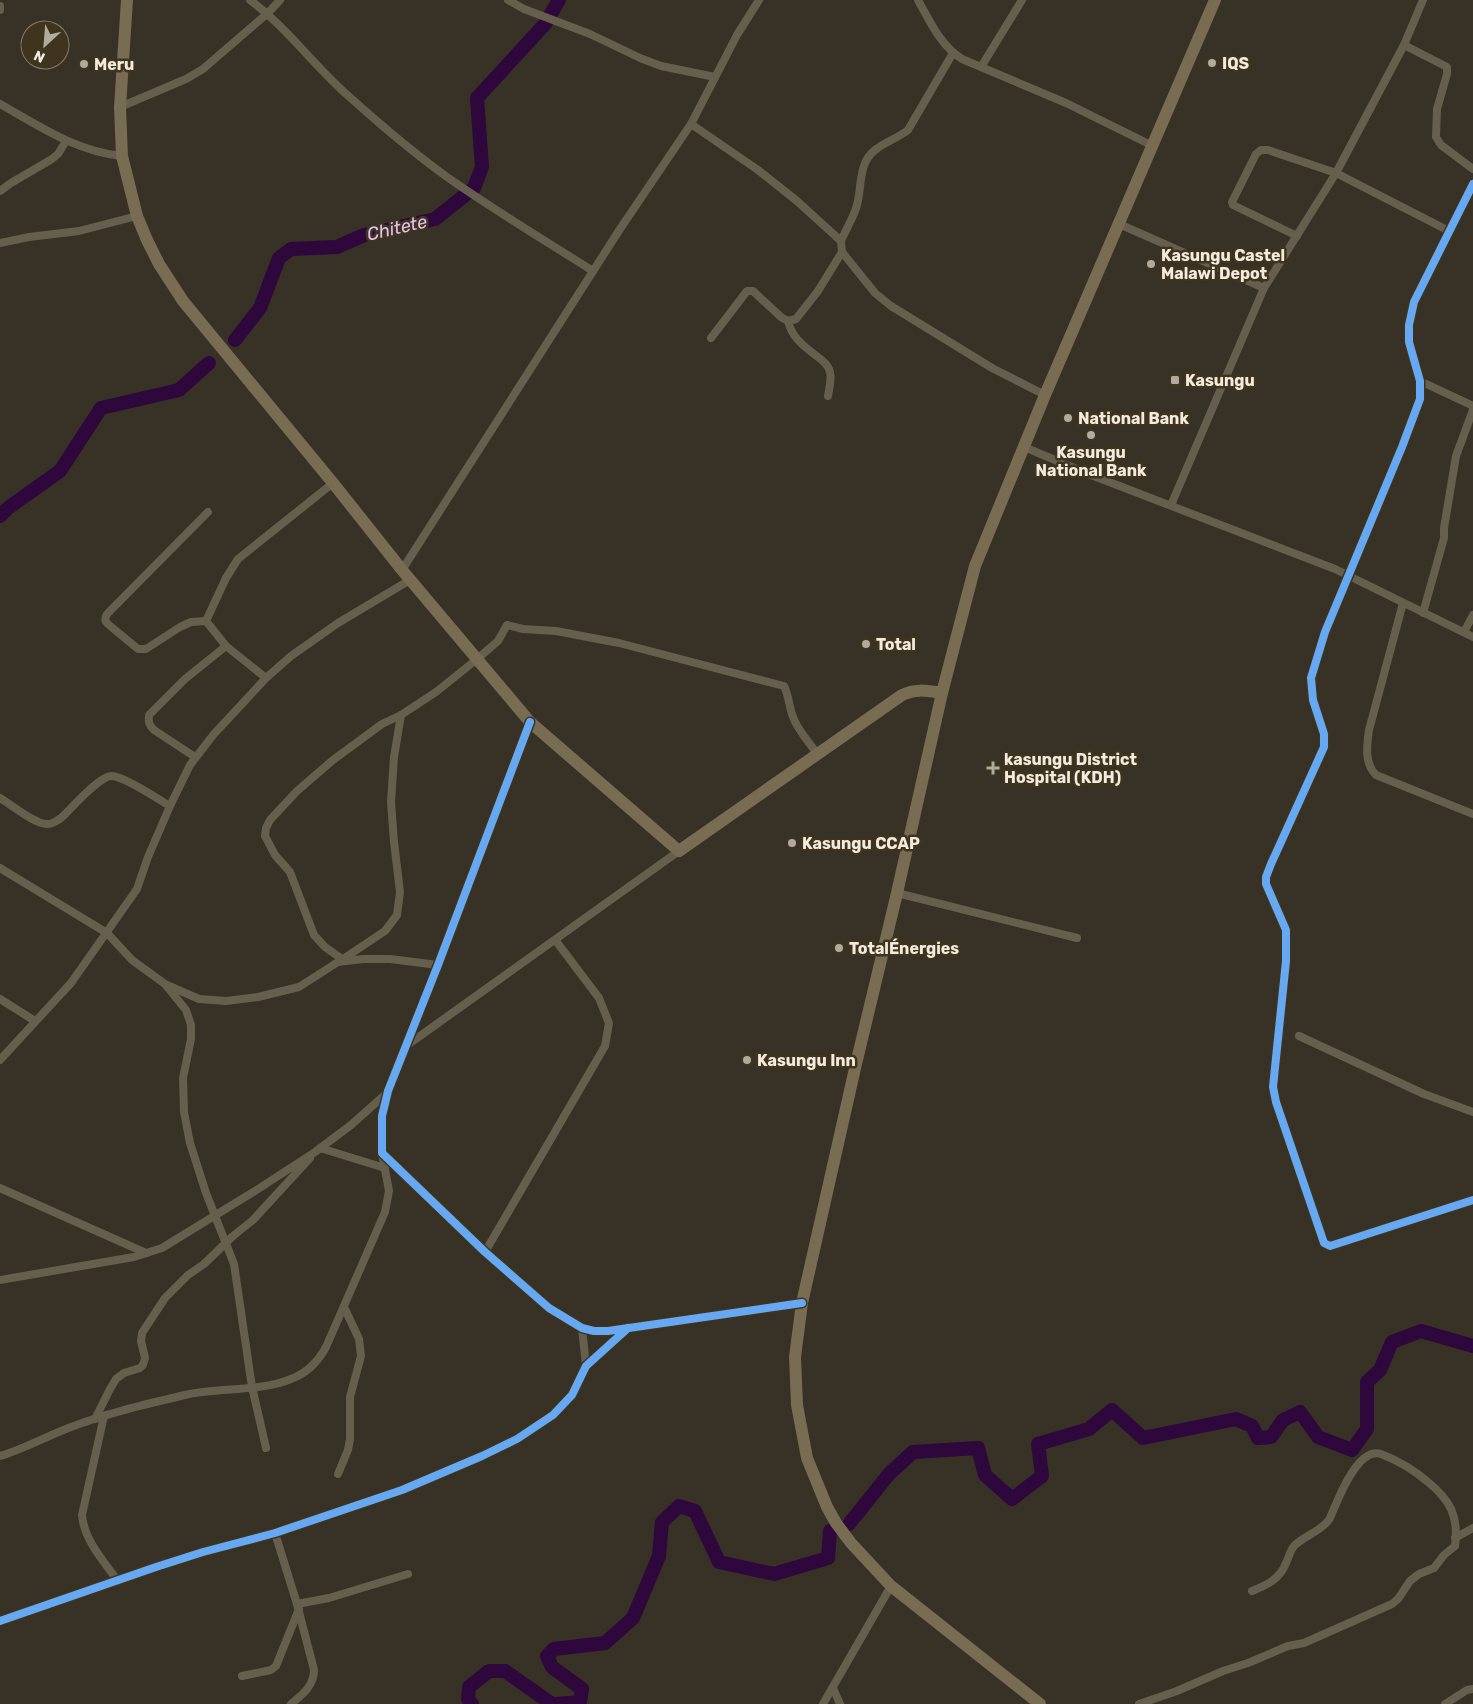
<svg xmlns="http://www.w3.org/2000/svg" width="1473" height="1704" viewBox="0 0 1473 1704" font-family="Rubik,sans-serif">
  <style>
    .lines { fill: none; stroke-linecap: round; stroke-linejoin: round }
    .river { stroke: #2e073c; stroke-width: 14 }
    .street { stroke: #675f4e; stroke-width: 8 }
    .primary { stroke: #786c53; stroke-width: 12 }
    .cycleway-casing { stroke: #3f341e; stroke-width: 11 }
    .cycleway { stroke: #66a8f1; stroke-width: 8 }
    .poi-dot { fill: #b1aa9e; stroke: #3f341e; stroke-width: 2 }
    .labels { text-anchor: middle; stroke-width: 5; stroke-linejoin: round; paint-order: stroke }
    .poi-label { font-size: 16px; font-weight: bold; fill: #f2ebde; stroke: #3f341e; text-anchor: start }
    .water-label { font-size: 18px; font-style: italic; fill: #e3c0f5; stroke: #3f341e }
  </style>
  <rect width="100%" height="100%" fill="#373126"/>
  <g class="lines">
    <!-- river -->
    <g class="river">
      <path d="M235,340L260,308L279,258L291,249L337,247L364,235L435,219L474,188L482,167L477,98L545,24L559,0"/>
      <path d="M0,516L8,508L60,471L101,408L179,390L209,363"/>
      <path d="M849,1524L889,1474L913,1452L978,1448L985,1475L1012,1499L1042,1476L1038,1444L1089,1429L1112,1410L1143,1438L1236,1419L1252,1426L1258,1438L1271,1437L1283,1420L1300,1412L1318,1437L1352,1450L1367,1429V1382L1380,1370L1392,1342L1421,1331L1473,1346"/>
      <path d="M472,1704L468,1699L469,1687L489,1671H505L552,1704"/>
      <path d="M557,1704L580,1702L582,1689L552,1667L547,1656L554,1649L605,1643L633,1618L659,1556L662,1522L679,1506L695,1511L719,1562L774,1574L828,1558L830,1531"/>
    </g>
    <!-- street -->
    <g class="street">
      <path d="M250,0C289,29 316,69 353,100C383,127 414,153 447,177C494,210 544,240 593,271"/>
      <path d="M508,0L524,9L590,34L640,58L661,66L715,77"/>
      <path d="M918,0C930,22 941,46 962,59L1066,103L1153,146"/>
      <path d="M0,6V10"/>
      <path d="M1404,45L1447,67V74L1437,109L1436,137L1441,145L1473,169"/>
      <path d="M981,67L1022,0"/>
      <path d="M0,104C39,126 77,152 122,156"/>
      <path d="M120,107L186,79L203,69L268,13L280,0"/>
      <path d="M691,124L758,170L797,201L841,241L842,252L875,293L891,306L992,368L1045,395"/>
      <path d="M1473,184L1414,302L1409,325V342L1420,381V399L1402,447L1325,632L1311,678L1313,700L1324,734V747L1271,864L1266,877V884L1286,930V961L1273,1087L1276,1102L1324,1243L1330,1246L1473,1200"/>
      <path d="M0,191L11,183L52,159L58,154L66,141"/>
      <path d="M1119,224L1264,288"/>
      <path d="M1297,236L1233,205L1232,202L1256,154L1261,150H1268L1336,173L1449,231"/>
      <path d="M841,241C846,229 854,217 857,205C862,187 858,163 875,150C885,142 898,138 908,130L953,53"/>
      <path d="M0,243L29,237L79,231L137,216"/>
      <path d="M788,321C794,349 827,356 830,372C832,379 829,389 828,396"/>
      <path d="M711,338L747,291H753L781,317L788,321L796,319L818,291L842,252"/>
      <path d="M1420,381L1473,406"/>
      <path d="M1024,447L1091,475L1335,569L1473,637"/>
      <path d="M1171,505L1264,288L1336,173L1404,45L1423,0"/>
      <path d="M402,570L620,229L691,124L737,35L759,0"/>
      <path d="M1403,603L1369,730C1367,745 1364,763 1376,775L1473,814"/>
      <path d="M1423,613L1444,538V528L1456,456L1473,410"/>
      <path d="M206,621L191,622L180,627L146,649H138L109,625C105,621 104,620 107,614L208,512"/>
      <path d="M1464,632L1473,615"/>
      <path d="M266,678L226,646L206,621L226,578L238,559L333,483"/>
      <path d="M530,722L438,965L388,1091L382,1116V1153L485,1252L549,1308L582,1328L594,1331H608L802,1303"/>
      <path d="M195,757L154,730C149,725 148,722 149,715L185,679L226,646"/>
      <path d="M0,798C12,805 33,823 46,824C52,825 56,821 61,818C71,809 98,777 111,776C124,776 158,799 170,806"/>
      <path d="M0,868L107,933L132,960L165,984L186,1010L191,1025V1039L183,1078L184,1112L190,1143L206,1193L234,1264L252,1387L266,1448"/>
      <path d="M897,893L1077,938"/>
      <path d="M342,959L325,947L314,935L290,872L275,855L265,836L266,828L270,820L297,791L333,760L382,724L401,715L436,692L476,660L498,641L507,625L523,629L556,631L619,643L784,686C789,696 789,707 793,717C798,731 810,743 818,755"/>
      <path d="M340,961L385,931L397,915L400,892L394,842L391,802L394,757L401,715"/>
      <path d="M167,985L199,999L226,1001L258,997L299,987L338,962L363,959H390L438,965"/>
      <path d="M0,999L35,1021"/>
      <path d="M1299,1036L1424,1094L1473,1112"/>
      <path d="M406,1046L679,851"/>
      <path d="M0,1060L71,983L137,889L148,857L170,806L190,765L214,734L266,678L291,656L338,623L410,580"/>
      <path d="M320,1148L385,1168"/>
      <path d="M0,1188L146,1253"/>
      <path d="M485,1252L605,1046L609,1023L599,998L556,941"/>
      <path d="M0,1280L134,1257L162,1248L255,1191L315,1152L351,1125L388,1092"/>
      <path d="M582,1328L586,1366"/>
      <path d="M104,1416L82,1515C84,1540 104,1562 118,1581"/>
      <path d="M95,1419L110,1389L116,1379L124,1373L140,1368L143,1365L145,1358L141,1341L142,1333L165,1298L188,1275L204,1264L233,1236L253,1220L310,1158"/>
      <path d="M0,1456C24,1449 47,1436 71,1427C107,1413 147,1404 185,1395C218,1387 260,1392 291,1379C307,1373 318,1362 326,1347L385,1212L389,1191L382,1153"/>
      <path d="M338,1474L348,1450L350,1439V1397L361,1356L359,1339L344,1307"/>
      <path d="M275,1533L297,1604L314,1670C314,1686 302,1695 291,1704"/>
      <path d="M1455,1538L1473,1528"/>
      <path d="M297,1604L329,1598L408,1574"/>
      <path d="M0,1621L156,1567L203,1552L275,1533L402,1490L482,1456L517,1439L553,1415L572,1395L586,1366L628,1328"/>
      <path d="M242,1676L271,1670L276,1666L299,1609"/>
      <path d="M833,1688L840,1704"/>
      <path d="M823,1704L891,1586"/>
      <path d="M1139,1704L1177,1691L1223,1671L1248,1663L1288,1646L1304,1643L1392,1604L1398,1599L1410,1581L1419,1574L1434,1568L1444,1555L1455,1546C1459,1516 1450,1500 1428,1482C1413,1469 1399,1461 1381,1454C1359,1447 1340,1494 1333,1511C1331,1514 1331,1518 1328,1521C1319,1532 1304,1536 1294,1546C1290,1551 1289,1557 1286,1563C1280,1579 1267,1585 1252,1591"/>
      <path d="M1445,1704L1467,1690L1473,1689"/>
    </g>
    <!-- primary -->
    <g class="primary">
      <path d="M127,0L120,107L122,156L137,216L147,240L159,264L183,301L333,483L402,570L530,722L679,851L902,695C916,688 928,691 942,693"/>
      <path d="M1040,1704L891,1586L851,1543L836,1523L827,1507L807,1458L797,1405L795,1357L802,1303L856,1064L897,893L942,693L975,566L1045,395L1215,0"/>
    </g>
    <defs>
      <g id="cycleway">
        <path d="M1473,184L1414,302L1409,325V342L1420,381V399L1402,447L1325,632L1311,678L1313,700L1324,734V747L1271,864L1266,877V884L1286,930V961L1273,1087L1276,1102L1324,1243L1330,1246L1473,1200"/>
        <path d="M530,722L438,965L388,1091L382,1116V1153L485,1252L549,1308L582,1328L594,1331H608L802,1303"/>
        <path d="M0,1621L156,1567L203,1552L275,1533L402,1490L482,1456L517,1439L553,1415L572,1395L586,1366L628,1328"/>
      </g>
    </defs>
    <!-- cycleway casing -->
    <use href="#cycleway" class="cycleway-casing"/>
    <!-- cycleway -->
    <use href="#cycleway" class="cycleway"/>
  </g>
  <!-- markers -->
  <g class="poi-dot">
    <circle cx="1212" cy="63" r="5"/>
    <circle cx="84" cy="64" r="5"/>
    <circle cx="1151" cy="264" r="5"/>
    <rect x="1170" y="375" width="10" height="10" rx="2.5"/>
    <circle cx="1068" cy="418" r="5"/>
    <circle cx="1091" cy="435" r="5"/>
    <circle cx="866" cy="644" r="5"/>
    <path d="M990.5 760.5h5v5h5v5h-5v5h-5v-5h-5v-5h5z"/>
    <circle cx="792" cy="843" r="5"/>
    <circle cx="839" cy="948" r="5"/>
    <circle cx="747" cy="1060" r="5"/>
  </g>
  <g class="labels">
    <!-- poi labels -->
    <g class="poi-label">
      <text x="1222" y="69">IQS</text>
      <text x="94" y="70">Meru</text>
      <text x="1161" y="261">Kasungu Castel<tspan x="1161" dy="18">Malawi Depot</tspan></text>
      <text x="1185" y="386">Kasungu</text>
      <text x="1078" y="424">National Bank</text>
      <text x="1091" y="458" text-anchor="middle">Kasungu<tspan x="1091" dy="18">National Bank</tspan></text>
      <text x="876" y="650">Total</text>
      <text x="1004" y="765">kasungu District<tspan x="1004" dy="18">Hospital (KDH)</tspan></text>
      <text x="802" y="849">Kasungu CCAP</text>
      <text x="849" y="954">TotalÉnergies</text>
      <text x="757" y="1066">Kasungu Inn</text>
    </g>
    <!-- water labels -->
    <g class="water-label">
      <text transform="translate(397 228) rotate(-13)" y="6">Chitete</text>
    </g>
  </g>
  <!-- north arrow -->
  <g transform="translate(45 45) rotate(206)"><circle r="24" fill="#3f341e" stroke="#877d6b"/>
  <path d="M0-4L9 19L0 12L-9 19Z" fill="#b1aa9e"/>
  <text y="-8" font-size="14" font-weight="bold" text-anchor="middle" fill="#f2ebde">N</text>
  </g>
</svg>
